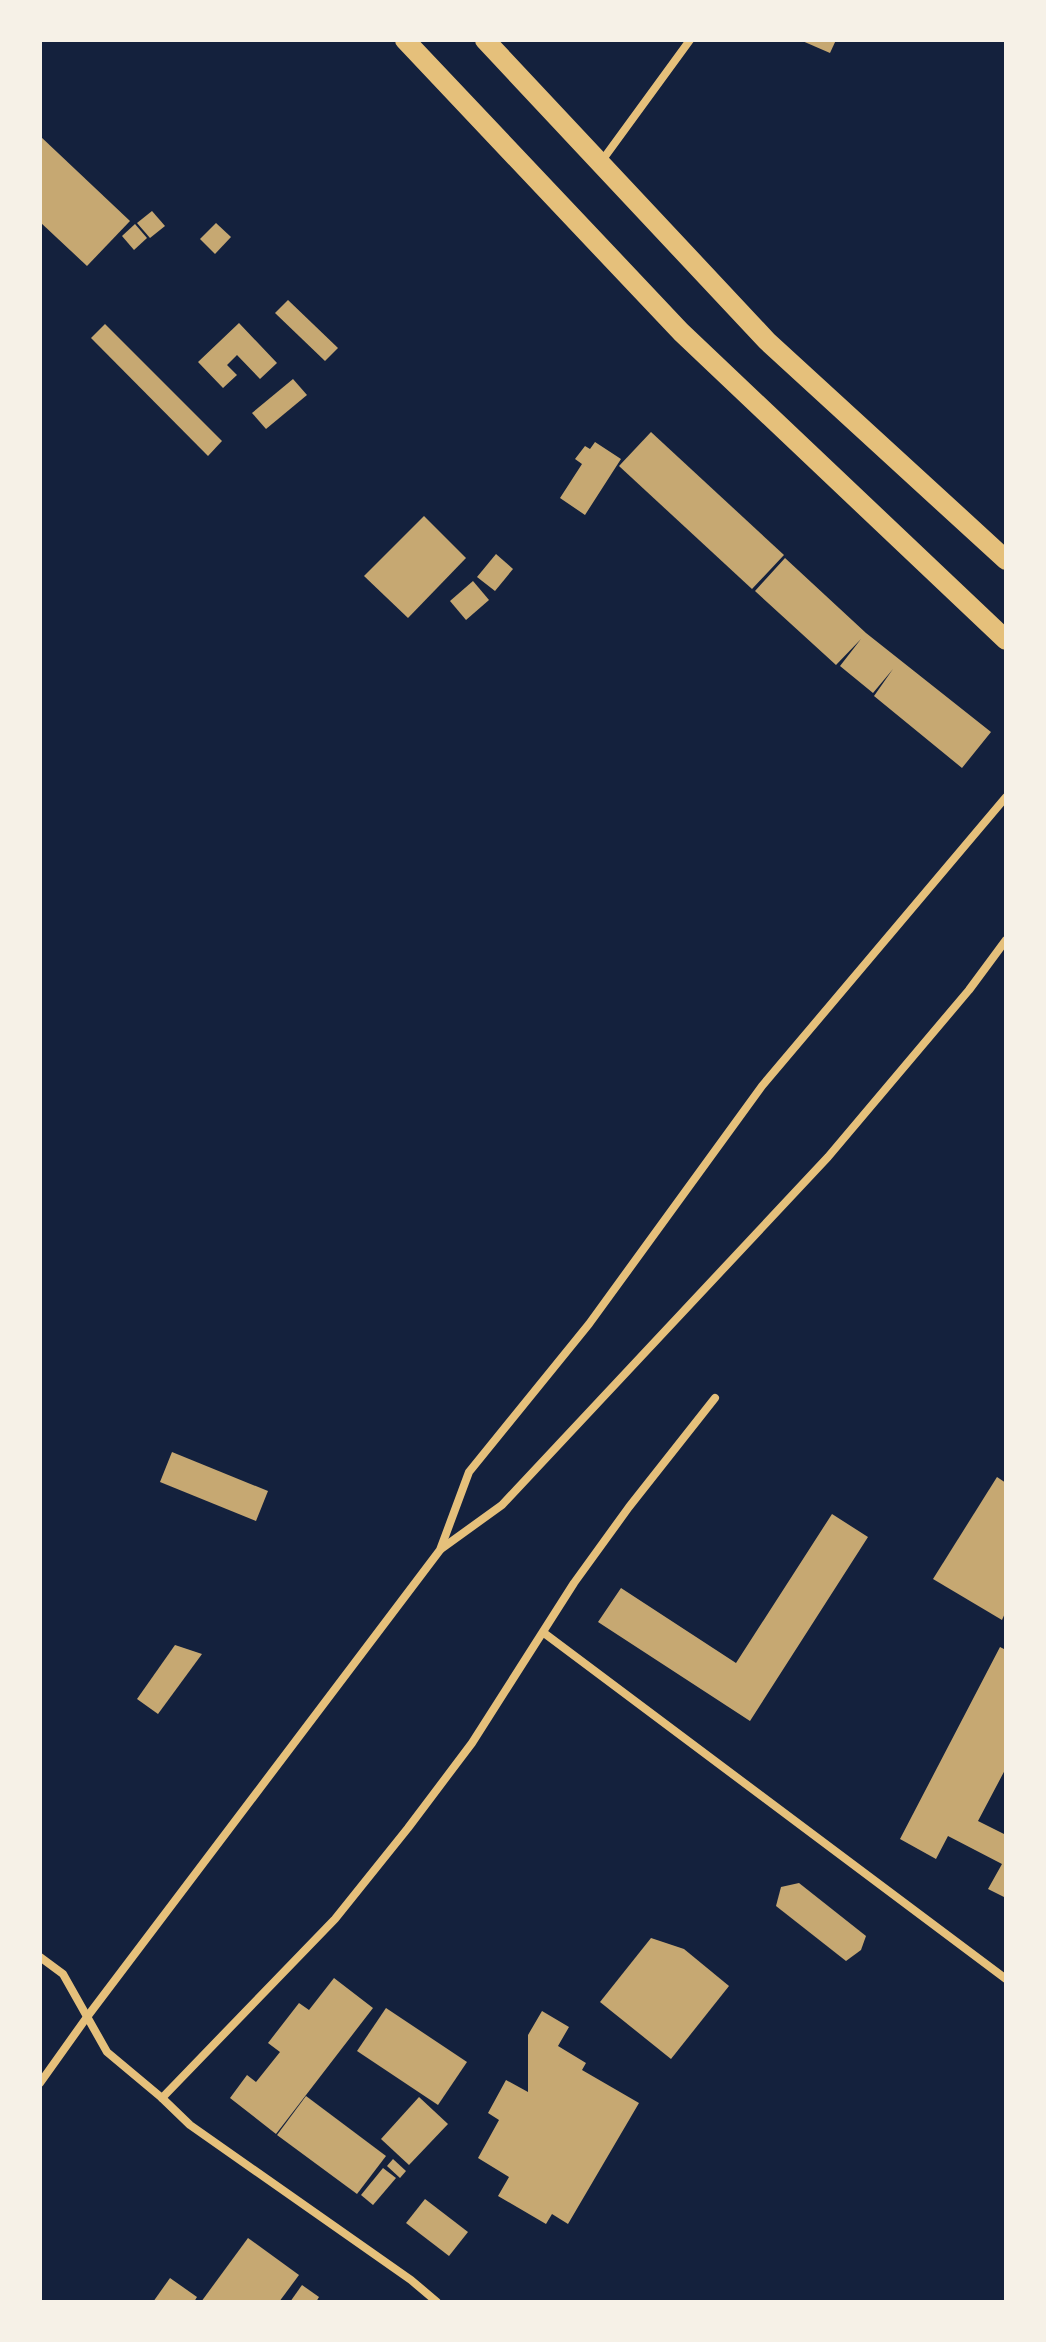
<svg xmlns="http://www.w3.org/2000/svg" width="1046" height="2342" viewBox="0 0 1046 2342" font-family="Ubuntu,sans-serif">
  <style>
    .building { fill: #c6a872 }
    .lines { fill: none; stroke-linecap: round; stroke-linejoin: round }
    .minor { stroke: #e5c07b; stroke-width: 8 }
    .primary { stroke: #e5c07b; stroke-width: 20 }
  </style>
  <rect width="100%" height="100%" fill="#14213d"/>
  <!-- building -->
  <g class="building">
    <path d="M800,40H836L830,53Z"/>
    <path d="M40,136L130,221L87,266L40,222Z"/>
    <path d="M152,211L165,226L150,238L137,223Z"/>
    <path d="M216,223L231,237L215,254L200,239Z"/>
    <path d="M135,224L147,238L134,250L122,236Z"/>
    <path d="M288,300L338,348L325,361L275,313Z"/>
    <path d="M239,323L277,363L260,379L237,355L227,365L237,375L223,388L198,362Z"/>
    <path d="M105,324L222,441L208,456L91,338Z"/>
    <path d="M293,379L307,395L266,429L252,413Z"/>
    <path d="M651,432L784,555L752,589L619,466Z"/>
    <path d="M595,442L621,459L585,515L560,498L582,464L575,459L585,446L590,449Z"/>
    <path d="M424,516L466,558L408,618L364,576Z"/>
    <path d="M496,554L513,569L495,591L477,577Z"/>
    <path d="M785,558L866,633L991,732L962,768L874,696L893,669L873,693L840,666L861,639L836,665L755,591Z"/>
    <path d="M473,581L489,600L466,620L450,601Z"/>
    <path d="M172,1452L268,1491L256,1521L160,1482Z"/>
    <path d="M997,1477L1006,1483V1611L1002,1620L933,1579Z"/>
    <path d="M832,1514L868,1537L750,1721L598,1622L621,1588L736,1663Z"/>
    <path d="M175,1645L202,1654L158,1714L137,1699Z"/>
    <path d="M1000,1647L1006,1650V1768L978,1821L1004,1834L1006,1830V1898L988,1889L1002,1864L948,1836L936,1859L900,1839Z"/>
    <path d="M799,1883L866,1936L861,1950L846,1961L776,1906L781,1887Z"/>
    <path d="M651,1938L684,1949L729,1986L671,2059L600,2002Z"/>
    <path d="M334,1978L373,2008L276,2134L230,2098L247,2075L256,2082L280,2052L268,2043L299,2003L309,2010Z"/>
    <path d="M386,2008L467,2062L438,2105L357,2051Z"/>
    <path d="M542,2011L569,2027L558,2046L586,2063L582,2070L639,2103L568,2224L552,2214L546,2224L498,2196L509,2177L478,2158L499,2120L488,2113L506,2080L528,2092V2035Z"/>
    <path d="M306,2096L386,2156L357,2194L277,2135Z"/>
    <path d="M419,2097L448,2124L409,2165L381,2139Z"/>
    <path d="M393,2159L406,2171L400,2178L387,2166Z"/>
    <path d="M383,2168L396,2178L373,2205L361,2195Z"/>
    <path d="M425,2199L468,2232L449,2256L406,2223Z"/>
    <path d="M248,2238L299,2275L279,2302H201Z"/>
    <path d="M170,2278L197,2297L194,2302H153Z"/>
    <path d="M302,2285L319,2297L316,2302H290Z"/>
  </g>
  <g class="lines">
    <!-- minor -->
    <g class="minor">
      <path d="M601,162L690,40"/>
      <path d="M441,1549L502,1505L828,1157L969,990L1006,940"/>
      <path d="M544,1633L1006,1979"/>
      <path d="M40,1957L63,1974L107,2052L162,2098L190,2125L411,2280L437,2302"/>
      <path d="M40,2083L87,2017L440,1550L469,1472L589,1324L762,1086L1006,797"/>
      <path d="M162,2098L335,1919L408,1828L472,1743L574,1583L629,1507L715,1398"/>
    </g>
    <!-- primary -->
    <g class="primary">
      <path d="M405,40L681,332L1006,640"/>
      <path d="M485,40L767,341L1006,560"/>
    </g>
  </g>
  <!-- border -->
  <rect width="1046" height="2342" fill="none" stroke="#f6f1e7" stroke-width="84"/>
</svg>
